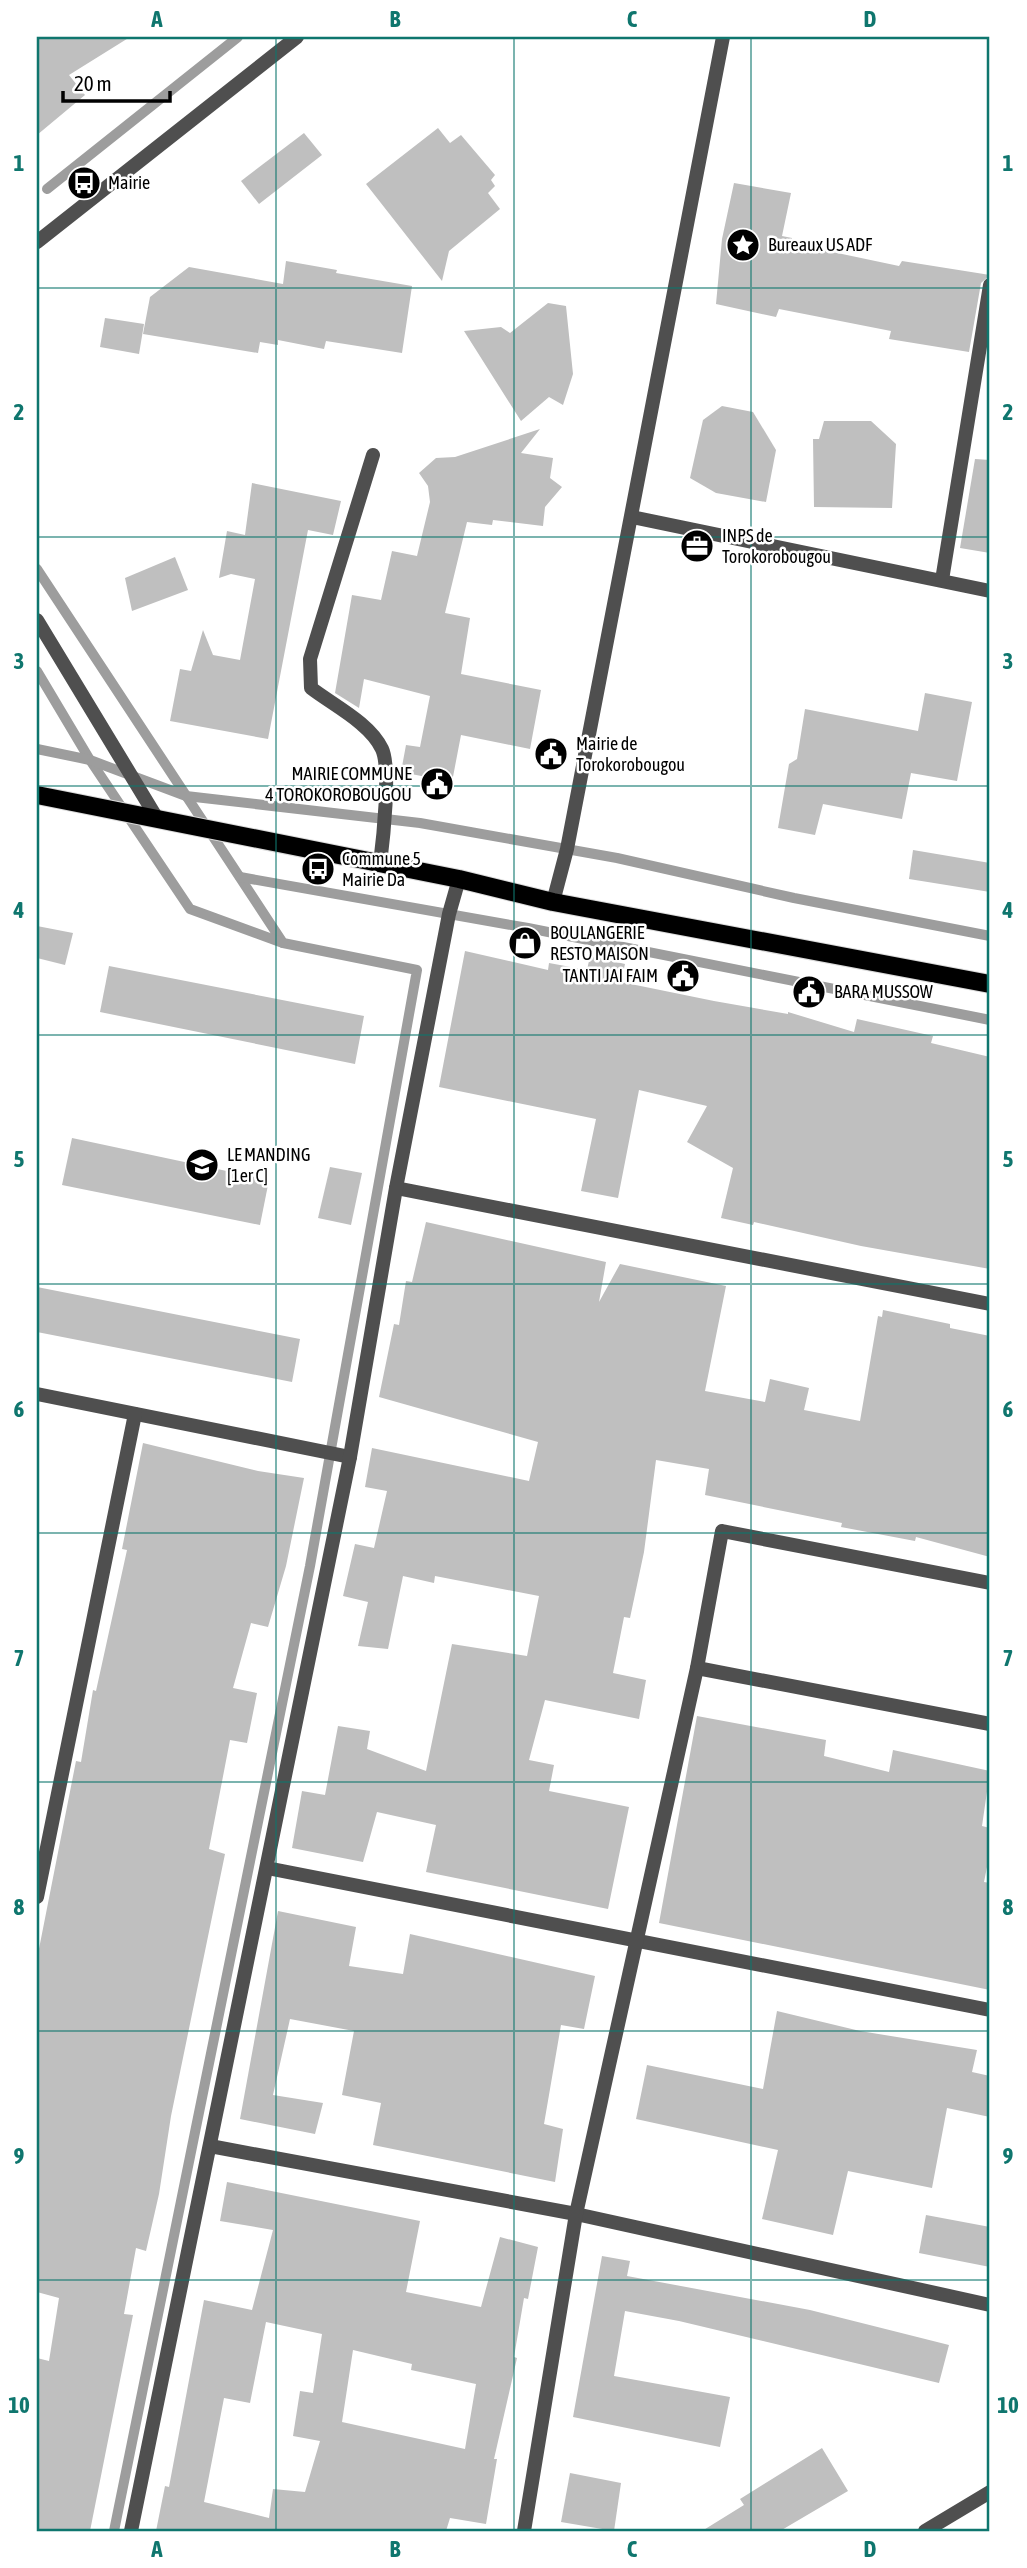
<svg xmlns="http://www.w3.org/2000/svg" width="1027" height="2568" viewBox="0 0 1027 2568" font-family="'Asap Condensed',sans-serif">
  <style>
    .lines { fill: none; stroke-linecap: round; stroke-linejoin: round }
    .stream { stroke: #9d9d9d; stroke-width: 10 }
    .building { fill: #bfbfbf; fill-rule: evenodd }
    .primary-casing { stroke: #dbdbdb; stroke-width: 20 }
    .service { stroke: #4f4f4f; stroke-width: 14 }
    .minor { stroke: #4f4f4f; stroke-width: 14 }
    .primary { stroke: #000; stroke-width: 18 }
    .grid { fill: none; stroke: #0f766e; stroke-width: 2; stroke-opacity: 0.55 }
    .labels { text-anchor: middle; stroke-width: 5; stroke-linejoin: round; paint-order: stroke }
    .poi-label { font-size: 18px; fill: #000; stroke: #fff; text-anchor: start }
    .neatline { fill: none; stroke: #0f766e; stroke-width: 2.5 }
    .grid-label { font-size: 23px; text-anchor: middle; font-weight: bold; fill: #0f766e }
  </style>
  <rect width="100%" height="100%" fill="#fff"/>
  <g class="lines">
    <!-- stream -->
    <g class="stream">
      <path d="M47,189L238,37"/>
      <path d="M37,569L283,943L417,970L310,1566L114,2531"/>
      <path d="M37,671L90,760L190,909L283,943"/>
      <path d="M37,749L90,760L186,796L420,823L617,858L794,898L990,936"/>
      <path d="M240,877L528,928L990,1020"/>
    </g>
  </g>
  <!-- building -->
  <g class="building">
    <path d="M37,37H130L69,75L85,95L37,135Z"/>
    <path d="M438,128L450,143L461,135L495,175L491,180L495,186L488,193L500,209L449,251L442,281L366,184Z"/>
    <path d="M304,133L322,155L259,204L241,181Z"/>
    <path d="M734,183L791,193L782,236L792,238L790,243L899,266L902,261L990,275L981,283L969,352L889,339L891,331L779,309L776,317L716,304L722,239Z"/>
    <path d="M286,261L337,270L336,273L412,286L402,353L326,341L324,349L278,340V345L260,342L258,353L143,334L150,297L189,267L283,284Z"/>
    <path d="M548,303L566,306L573,374L563,405L549,397L521,421L464,331L501,327L510,333Z"/>
    <path d="M105,318L144,324L139,354L100,347Z"/>
    <path d="M722,406L753,412L776,450L766,502L716,493L690,478L703,420Z"/>
    <path d="M824,421H871L896,444L892,508L814,507L813,439H819Z"/>
    <path d="M540,429L521,453L553,458L550,478L562,487L545,507L543,526L493,520L492,525L467,522L445,613L470,618L461,674L541,690L530,749L461,735L452,782L401,772L406,745L420,747L430,696L364,679L359,708L335,693L352,595L381,600L392,551L417,556L430,502L428,486L419,473L436,458L455,457Z"/>
    <path d="M975,459L990,460V553L960,548Z"/>
    <path d="M252,483L341,501L333,535L308,530L268,739L170,721L180,669L191,671L203,630L213,655L240,660L255,579L231,574L219,578L227,531L245,535Z"/>
    <path d="M175,557L188,590L132,611L125,578Z"/>
    <path d="M925,693L972,702L957,781L911,773L902,819L823,804L815,835L778,828L789,764L797,759L805,709L918,731Z"/>
    <path d="M913,850L990,863V892L909,879Z"/>
    <path d="M37,926L73,933L65,965L37,958Z"/>
    <path d="M465,951L548,970L549,963L587,970L590,956L625,964L621,982L714,1001L788,1014V1012L854,1032L857,1019L933,1036L931,1043L990,1057V1269L861,1246L754,1222L753,1225L721,1218L733,1168L687,1142L707,1106L639,1090L618,1198L581,1191L596,1119L439,1087Z"/>
    <path d="M109,966L364,1016L355,1064L100,1012Z"/>
    <path d="M72,1138L269,1180L260,1225L62,1185Z"/>
    <path d="M330,1167L362,1173L351,1225L318,1218Z"/>
    <path d="M426,1222L606,1262L599,1302L620,1264L726,1286L705,1391L765,1402L770,1379L809,1388L804,1410L860,1421L878,1316L882,1317L883,1310L950,1324V1328L990,1336V1557L916,1537L915,1541L841,1527L842,1523L705,1495L709,1469L656,1460L644,1552L630,1618L624,1617L613,1673L646,1680L639,1719L545,1700L529,1760L554,1765L549,1791L629,1807L608,1909L426,1872L436,1825L377,1812L363,1862L292,1848L302,1791L325,1795L338,1726L370,1731L367,1749L426,1771L452,1644L527,1656L539,1596L435,1576L434,1583L403,1576L388,1649L358,1646L368,1602L343,1596L355,1544L374,1548L387,1491L365,1487L372,1448L529,1481L538,1442L379,1397L394,1324L399,1325L406,1281L412,1282Z"/>
    <path d="M37,1287L300,1339L292,1382L37,1332Z"/>
    <path d="M143,1443L258,1471L304,1478L286,1566L268,1627L251,1623L233,1688L257,1693L247,1743L230,1740L209,1849L225,1854L171,2116L159,2194L146,2251L136,2248L124,2314L133,2315L90,2531H37V2358L49,2361L59,2298L37,2292V1959L76,1761L81,1762L93,1690L96,1691L127,1550L122,1549Z"/>
    <path d="M697,1716L826,1740L824,1756L889,1772L893,1750L990,1771L982,1826L990,1828V1852L984,1882L990,1883V1990L659,1923Z"/>
    <path d="M278,1911L356,1927L349,1966L403,1974L410,1934L595,1976L584,2029L561,2025L544,2124L563,2129L555,2182L373,2145L381,2103L342,2095L354,2031L290,2019L273,2095L323,2103L315,2134L240,2119Z"/>
    <path d="M777,2011L860,2031L977,2050L972,2072L990,2076V2117L947,2108L932,2188L848,2171L833,2235L762,2219L778,2150L636,2119L647,2065L763,2089Z"/>
    <path d="M227,2182L420,2221L406,2292L481,2307L500,2237L538,2247L528,2299L524,2298L514,2357L517,2358L494,2459H497L486,2524L450,2518L446,2531H156L165,2486L169,2487L204,2300L252,2310L273,2230L220,2221ZM266,2322L322,2334L313,2393L300,2391L293,2436L320,2441L305,2492L273,2489L269,2518L204,2502L224,2398L250,2403ZM353,2350L412,2364L411,2370L476,2384L465,2449L342,2422Z"/>
    <path d="M926,2215L990,2227V2267L919,2253Z"/>
    <path d="M602,2256L630,2261L627,2276L810,2310L949,2345L939,2383L679,2321L625,2311L614,2376L730,2397L720,2447L573,2417Z"/>
    <path d="M822,2448L848,2491L780,2531H702L744,2505L740,2499Z"/>
    <path d="M570,2473L621,2483L614,2531L561,2522Z"/>
  </g>
  <g class="lines">
    <defs>
      <path id="primary" d="M37,795L459,879L553,902L990,984"/>
    </defs>
    <!-- primary casing -->
    <use href="#primary" class="primary-casing"/>
    <!-- service -->
    <path class="service" d="M373,455L310,659L311,688C333,705 370,723 382,749C391,768 383,841 380,864"/>
    <!-- minor -->
    <g class="minor">
      <path d="M37,242L297,37"/>
      <path d="M632,517L990,591"/>
      <path d="M942,580L990,285"/>
      <path d="M37,620L158,820"/>
      <path d="M553,902L567,849L723,37"/>
      <path d="M396,1188L990,1304"/>
      <path d="M37,1394L350,1457"/>
      <path d="M697,1668L990,1724"/>
      <path d="M267,1868L990,2010"/>
      <path d="M37,1897L135,1414"/>
      <path d="M210,2146L576,2214L990,2305"/>
      <path d="M131,2531L350,1457L396,1188L449,914L459,879"/>
      <path d="M524,2531L576,2214L697,1668L722,1531L990,1583"/>
      <path d="M925,2531L990,2492"/>
    </g>
    <!-- primary -->
    <use href="#primary" class="primary"/>
  </g>
  <!-- grid -->
  <path class="grid" d="M276,37V2531M514,37V2531M751,37V2531M37,288H990M37,537H990M37,786H990M37,1035H990M37,1284H990M37,1533H990M37,1782H990M37,2031H990M37,2280H990"/>
  <!-- icons -->
  <defs>
    <symbol id="bus-disc" viewBox="-11 -11 22 22"><circle r="9.5" fill="#000" stroke="#fff"/><path d="M-5-6H5V4H4V6H2V4H-2V6H-4V4H-5ZM-3.5-4V0h7V-4ZM-3.5 1.2v1.5H-2V1.2ZM2 1.2v1.5H3.5V1.2Z" fill="#fff"/></symbol>
    <symbol id="sight-disc" viewBox="-11 -11 22 22"><circle r="9.5" fill="#000" stroke="#fff"/><path d="M0-6L1.8-2.2L6-1.7L2.9 1.2L3.7 5.4L0 3.3L-3.7 5.4L-2.9 1.2L-6-1.7L-1.8-2.2Z" fill="#fff"/></symbol>
    <symbol id="office-disc" viewBox="-11 -11 22 22"><circle r="9.5" fill="#000" stroke="#fff"/><path d="M-6-3h4V-5.5h4V-3h4V5H-6ZM-1-4.5V-3h2v-1.5ZM-6 0V1H6V0Z" fill="#fff"/></symbol>
    <symbol id="civic-disc" viewBox="-11 -11 22 22"><circle r="9.5" fill="#000" stroke="#fff"/><path d="M-.6-6.5H3V-4.5H.6V-3L4-1V1h2V6H-6V1h2V-1L-.6-3ZM-1.2 2.5V6h2.4V2.5Z" fill="#fff"/></symbol>
    <symbol id="shop-disc" viewBox="-11 -11 22 22"><circle r="9.5" fill="#000" stroke="#fff"/><path d="M-5-2.5h2.3a2.7 3.5 0 0 1 5.4 0H5L5.5 6h-11ZM-1.5-2.5h3a1.5 2.3 0 0 0-3 0Z" fill="#fff"/></symbol>
    <symbol id="school-disc" viewBox="-11 -11 22 22"><circle r="9.5" fill="#000" stroke="#fff"/><path d="M0-5L7-2L0 1L-7-2ZM-4 1L0 2.5L4 1V4Q0 6-4 4Z" fill="#fff"/></symbol>
  </defs>
  <g fill-rule="evenodd">
    <use href="#bus-disc" x="65" y="164" width="38" height="38"/>
    <use href="#sight-disc" x="724" y="226" width="38" height="38"/>
    <use href="#office-disc" x="678" y="527" width="38" height="38"/>
    <use href="#civic-disc" x="532" y="735" width="38" height="38"/>
    <use href="#civic-disc" x="418" y="765" width="38" height="38"/>
    <use href="#bus-disc" x="299" y="850" width="38" height="38"/>
    <use href="#shop-disc" x="506" y="924" width="38" height="38"/>
    <use href="#civic-disc" x="664" y="957" width="38" height="38"/>
    <use href="#civic-disc" x="790" y="973" width="38" height="38"/>
    <use href="#school-disc" x="183" y="1146" width="38" height="38"/>
  </g>
  <g class="labels">
    <!-- poi labels -->
    <g class="poi-label">
      <text x="108" y="189">Mairie</text>
      <text x="768" y="251">Bureaux US ADF</text>
      <text x="722" y="542">INPS de<tspan x="722" dy="21">Torokorobougou</tspan></text>
      <text x="576" y="750">Mairie de<tspan x="576" dy="21">Torokorobougou</tspan></text>
      <text x="412" y="780" text-anchor="end">MAIRIE COMMUNE<tspan x="412" dy="21">4 TOROKOROBOUGOU</tspan></text>
      <text x="342" y="865">Commune 5<tspan x="342" dy="21">Mairie Da</tspan></text>
      <text x="550" y="939">BOULANGERIE<tspan x="550" dy="21">RESTO MAISON</tspan></text>
      <text x="658" y="982" text-anchor="end">TANTI JAI FAIM</text>
      <text x="834" y="998">BARA MUSSOW</text>
      <text x="227" y="1161">LE MANDING<tspan x="227" dy="21">[1er C]</tspan></text>
    </g>
  </g>
  <!-- border -->
  <rect width="1027" height="2568" fill="none" stroke="#ffffff" stroke-width="77"/>
  <!-- scale -->
  <path d="M63 91v10h107v-10" fill="none" stroke="#000000" stroke-width="3.5"/>
  <text x="74" y="91" font-size="21" fill="#000000" stroke="#ffffff" stroke-width="5" paint-order="stroke">20 m</text>
  <rect x="38" y="38" width="950" height="2492" class="neatline"/>
  <g class="grid-label">
    <text x="157" y="27">A</text>
    <text x="395" y="27">B</text>
    <text x="632" y="27">C</text>
    <text x="870" y="27">D</text>
    <text x="19" y="171">1</text>
    <text x="1008" y="171">1</text>
    <text x="19" y="420">2</text>
    <text x="1008" y="420">2</text>
    <text x="19" y="669">3</text>
    <text x="1008" y="669">3</text>
    <text x="19" y="918">4</text>
    <text x="1008" y="918">4</text>
    <text x="19" y="1167">5</text>
    <text x="1008" y="1167">5</text>
    <text x="19" y="1417">6</text>
    <text x="1008" y="1417">6</text>
    <text x="19" y="1666">7</text>
    <text x="1008" y="1666">7</text>
    <text x="19" y="1915">8</text>
    <text x="1008" y="1915">8</text>
    <text x="19" y="2164">9</text>
    <text x="1008" y="2164">9</text>
    <text x="19" y="2413">10</text>
    <text x="1008" y="2413">10</text>
    <text x="157" y="2557">A</text>
    <text x="395" y="2557">B</text>
    <text x="632" y="2557">C</text>
    <text x="870" y="2557">D</text>
  </g>
</svg>
